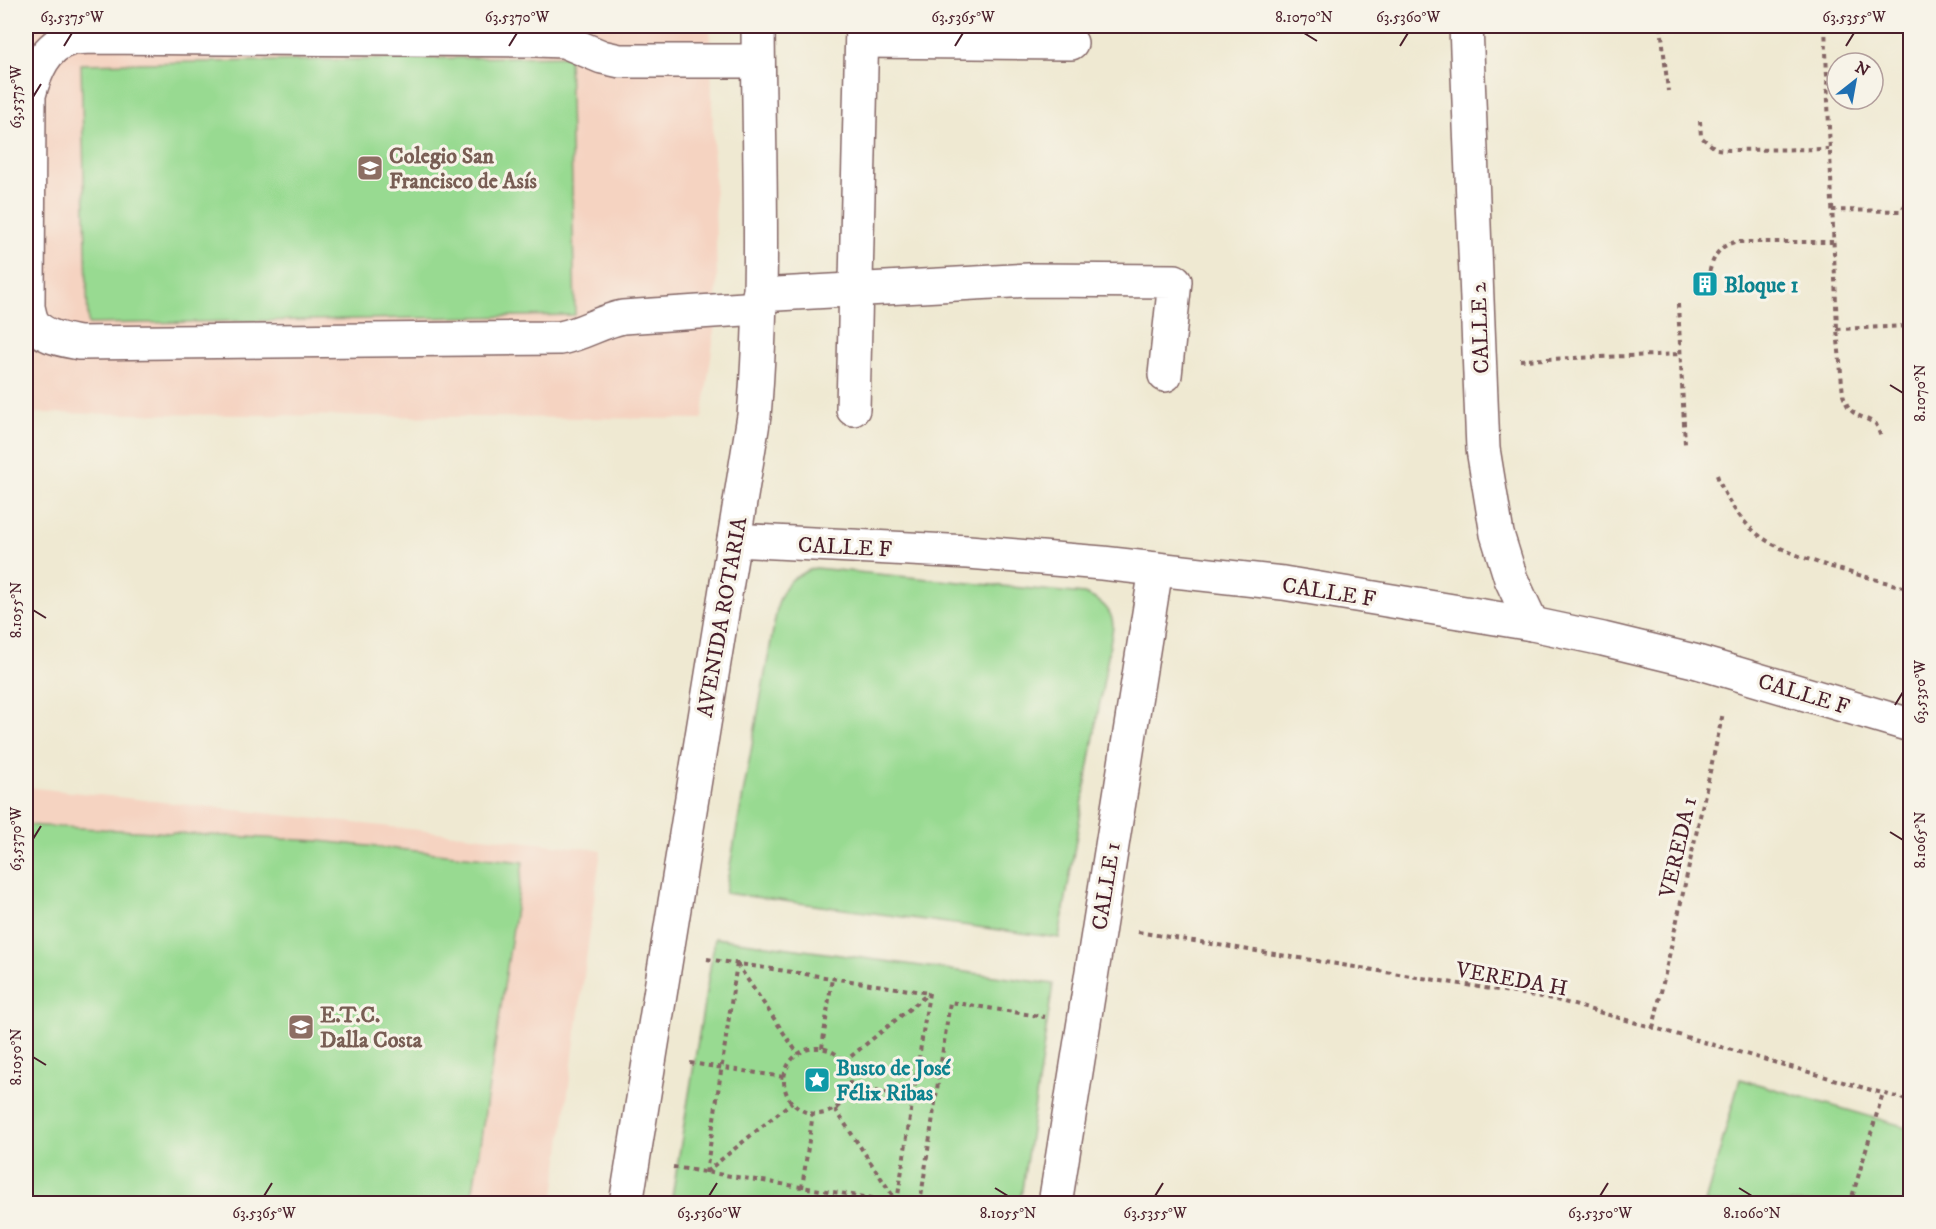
<svg xmlns="http://www.w3.org/2000/svg" width="1936" height="1229" viewBox="0 0 1936 1229" font-family="'IM FELL DW Pica',serif">
  <style>
    .built { fill: #f5d3c1 }
    .green { fill: #98da91; stroke: #717c5e; stroke-width: 1.5 }
    .lines { fill: none; stroke-linecap: round; stroke-linejoin: round }
    .minor-casing { stroke: #846665; stroke-width: 36 }
    .path { stroke: #846665; stroke-width: 4; stroke-dasharray: 4.5 4.5; stroke-linecap: butt }
    .minor { stroke: #fff; stroke-width: 33 }
    .ticks { fill: none; stroke: #4a1f2b; stroke-width: 2 }
    .labels { text-anchor: middle; stroke-width: 6; stroke-linejoin: round; paint-order: stroke }
    .education-label { font-size: 22px; font-weight: bold; fill: #785e54; stroke: #f7f3e8; text-anchor: start }
    .culture-label { font-size: 22px; font-weight: bold; fill: #0d838f; stroke: #f7f3e8; text-anchor: start }
    .street-label { font-size: 22px; fill: #4a1f2b; stroke: #f7f3e8 }
    .neatline { fill: none; stroke: #4a1f2b; stroke-width: 2 }
    .ticks-label { font-size: 15px; text-anchor: middle; fill: #4a1f2b }
  </style>
  <rect width="100%" height="100%" fill="#f7f3e8"/>
  <filter id="ink" filterUnits="userSpaceOnUse"><feTurbulence type="fractalNoise" baseFrequency=".0167" numOctaves="2"/><feDisplacementMap in="SourceGraphic" scale="12" xChannelSelector="R" yChannelSelector="G"/><feConvolveMatrix kernelMatrix="1 2 1 2 8 2 1 2 1" color-interpolation-filters="sRGB"/></filter>
  <filter id="wash" filterUnits="userSpaceOnUse"><feTurbulence type="fractalNoise" baseFrequency=".008" numOctaves="4" result="noise"/><feDisplacementMap in="SourceGraphic" scale="24" xChannelSelector="R" yChannelSelector="G"/><feGaussianBlur stdDeviation="1.35" result="paint"/><feColorMatrix in="noise" values="0 0 0 0 0 0 0 0 0 0 0 0 0 0 0 0 0 1.4 0 .05"/><feComposite in="paint" operator="in"/></filter>
  <g filter="url(#wash)">
    <rect width="100%" height="100%" fill="#efe9d2"/>
    <!-- built -->
    <g class="built">
      <path d="M26,26H710L717,276L715,329L702,419L26,413Z"/>
      <path d="M26,787L601,850L553,1203L26,1204Z"/>
    </g>
    <!-- green -->
    <g class="green">
      <path d="M569,56L575,315L88,324L81,64Z"/>
      <path d="M815,568L1084,594C1100,600 1113,609 1113,627L1059,938L725,893L778,603C786,581 793,576 815,568Z"/>
      <path d="M26,825L319,841L523,862L471,1203H26Z"/>
      <path d="M715,938L1053,984L1020,1203H671Z"/>
      <path d="M1740,1079L1910,1128V1185L1905,1203H1705Z"/>
    </g>
  </g>
  <g filter="url(#ink)">
    <g class="lines">
      <defs>
        <g id="minor">
          <path d="M1466,26L1483,449L1497,534L1511,579L1532,624"/>
          <path d="M862,41L1071,43"/>
          <path d="M758,61H620L602,57L564,41L536,40L90,37C83,38 76,37 70,39C45,45 35,73 29,95L28,307C29,311 30,317 32,321C40,337 64,340 79,343L560,338C583,334 601,321 623,317L759,308"/>
          <path d="M759,295L1029,280L1175,281L1165,375"/>
          <path d="M853,409L862,26"/>
          <path d="M734,540L968,552L1102,563L1283,583L1532,624L1603,639L1694,661L1910,725"/>
          <path d="M626,1204L754,416C765,287 759,155 758,26"/>
          <path d="M1055,1204L1156,569"/>
        </g>
      </defs>
      <!-- minor casing -->
      <use href="#minor" class="minor-casing"/>
      <!-- path -->
      <g class="path">
        <path d="M1661,26L1668,91"/>
        <path d="M1825,26L1837,329L1843,395C1850,417 1859,414 1876,424L1881,437"/>
        <path d="M1700,121L1701,137L1716,149L1729,150L1829,149"/>
        <path d="M1832,210L1901,211L1910,199"/>
        <path d="M1707,280C1712,262 1715,247 1735,242H1833"/>
        <path d="M1678,304L1685,444"/>
        <path d="M1837,329L1910,326"/>
        <path d="M1520,360L1681,354"/>
        <path d="M1717,475C1724,496 1738,517 1755,532C1785,559 1870,577 1910,589"/>
        <path d="M1138,932L1553,999L1910,1101"/>
        <path d="M707,959L929,993"/>
        <path d="M737,964L798,1054"/>
        <path d="M1653,1028L1723,713"/>
        <path d="M822,1048L832,978"/>
        <circle cx="817" cy="1081" r="33"/>
        <path d="M844,1062L929,993"/>
        <path d="M690,1063L784,1077"/>
        <path d="M849,1087L936,1100"/>
        <path d="M835,1109L897,1202"/>
        <path d="M673,1167L897,1202"/>
        <path d="M706,1172L792,1102"/>
        <path d="M706,1173L737,963"/>
        <path d="M802,1188L813,1113"/>
        <path d="M897,1202L929,993"/>
        <path d="M920,1204L950,1002L1045,1017"/>
        <path d="M1850,1204L1883,1093"/>
      </g>
      <!-- minor -->
      <use href="#minor" class="minor"/>
    </g>
  </g>
  <!-- ticks -->
  <path class="ticks" d="M1304,33L1317,41M64,46L72,33M509,46L517,33M955,46L963,33M1400,46L1408,33M1846,46L1854,33M33,97L41,84M1890,385L1903,393M33,610L46,618M1895,705L1903,692M1890,832L1903,840M33,839L41,826M33,1057L46,1065M995,1188L1008,1196M1739,1188L1752,1196M264,1196L272,1183M709,1196L717,1183M1155,1196L1163,1183M1600,1196L1608,1183"/>
  <!-- icons -->
  <defs>
    <symbol id="school-square" viewBox="-11 -11 22 22"><rect x="-9" y="-9" width="18" height="18" rx="4" fill="#8d6e63" stroke="#f7f3e8"/><path d="M0-5L7-2L0 1L-7-2ZM-4 1L0 2.5L4 1V4Q0 6-4 4Z" fill="#fff"/></symbol>
    <symbol id="building-square" viewBox="-11 -11 22 22"><rect x="-9" y="-9" width="18" height="18" rx="4" fill="#0f9aa8" stroke="#f7f3e8"/><path d="M-4-6H4V6H1V3H-1V6H-4ZM-2.5-4.3h1.7v1.8h-1.7ZM.8-4.3h1.7v1.8H.8ZM-2.5-1h1.7V.8h-1.7ZM.8-1h1.7V.8H.8Z" fill="#fff"/></symbol>
    <symbol id="university-square" viewBox="-11 -11 22 22"><rect x="-9" y="-9" width="18" height="18" rx="4" fill="#8d6e63" stroke="#f7f3e8"/><path d="M0-5L7-2L0 1L-7-2ZM-4 1L0 2.5L4 1V4Q0 6-4 4Z" fill="#fff"/></symbol>
    <symbol id="sight-square" viewBox="-11 -11 22 22"><rect x="-9" y="-9" width="18" height="18" rx="4" fill="#0f9aa8" stroke="#f7f3e8"/><path d="M0-6L1.8-2.2L6-1.7L2.9 1.2L3.7 5.4L0 3.3L-3.7 5.4L-2.9 1.2L-6-1.7L-1.8-2.2Z" fill="#fff"/></symbol>
  </defs>
  <g fill-rule="evenodd">
    <use href="#school-square" x="355" y="153" width="30" height="30"/>
    <use href="#building-square" x="1690" y="269" width="30" height="30"/>
    <use href="#university-square" x="286" y="1012" width="30" height="30"/>
    <use href="#sight-square" x="802" y="1065" width="30" height="30"/>
  </g>
  <g class="labels">
    <!-- education labels -->
    <g class="education-label">
      <text x="389" y="163">Colegio San<tspan x="389" dy="25">Francisco de Asís</tspan></text>
      <text x="320" y="1022">E.T.C.<tspan x="320" dy="25">Dalla Costa</tspan></text>
    </g>
    <!-- culture labels -->
    <g class="culture-label">
      <text x="1724" y="292">Bloque 1</text>
      <text x="836" y="1075">Busto de José<tspan x="836" dy="25">Félix Ribas</tspan></text>
    </g>
    <!-- street labels -->
    <g class="street-label">
      <text transform="translate(1479 328) rotate(-92)" y="8">CALLE 2</text>
      <text transform="translate(845 546) rotate(3)" y="8">CALLE F</text>
      <text transform="translate(1329 591) rotate(9)" y="8">CALLE F</text>
      <text transform="translate(721 617) rotate(-80)" y="8">AVENIDA ROTARIA</text>
      <text transform="translate(1804 693) rotate(17)" y="8">CALLE F</text>
      <text transform="translate(1677 847) rotate(-77)" y="8">VEREDA 1</text>
      <text transform="translate(1105 886) rotate(-81)" y="8">CALLE 1</text>
      <text transform="translate(1512 978) rotate(10)" y="8">VEREDA H</text>
    </g>
  </g>
  <!-- margin -->
  <rect width="1936" height="1229" fill="none" stroke="#f7f3e8" stroke-width="66"/>
  <!-- north arrow -->
  <g transform="translate(1855 81) rotate(31)"><circle r="28" fill="#f7f3e8" stroke="#b29e9c" stroke-width="1.5"/>
  <path d="M0-4.5L10 22L0 15L-10 22Z" fill="#1f6fb2"/>
  <text y="-9" font-size="16" font-weight="bold" text-anchor="middle" fill="#4a1f2b">N</text>
  </g>
  <rect x="33" y="33" width="1870" height="1163" class="neatline"/>
  <g class="ticks-label">
    <text x="72" y="22">63.5375°W</text>
    <text x="517" y="22">63.5370°W</text>
    <text x="963" y="22">63.5365°W</text>
    <text x="1304" y="22">8.1070°N</text>
    <text x="1408" y="22">63.5360°W</text>
    <text x="1854" y="22">63.5355°W</text>
    <text transform="translate(16 97) rotate(-90)" y="5">63.5375°W</text>
    <text transform="translate(1920 393) rotate(-90)" y="5">8.1070°N</text>
    <text transform="translate(16 610) rotate(-90)" y="5">8.1055°N</text>
    <text transform="translate(1920 692) rotate(-90)" y="5">63.5350°W</text>
    <text transform="translate(16 839) rotate(-90)" y="5">63.5370°W</text>
    <text transform="translate(1920 840) rotate(-90)" y="5">8.1065°N</text>
    <text transform="translate(16 1057) rotate(-90)" y="5">8.1050°N</text>
    <text x="264" y="1218">63.5365°W</text>
    <text x="709" y="1218">63.5360°W</text>
    <text x="1008" y="1218">8.1055°N</text>
    <text x="1155" y="1218">63.5355°W</text>
    <text x="1600" y="1218">63.5350°W</text>
    <text x="1752" y="1218">8.1060°N</text>
  </g>
</svg>
